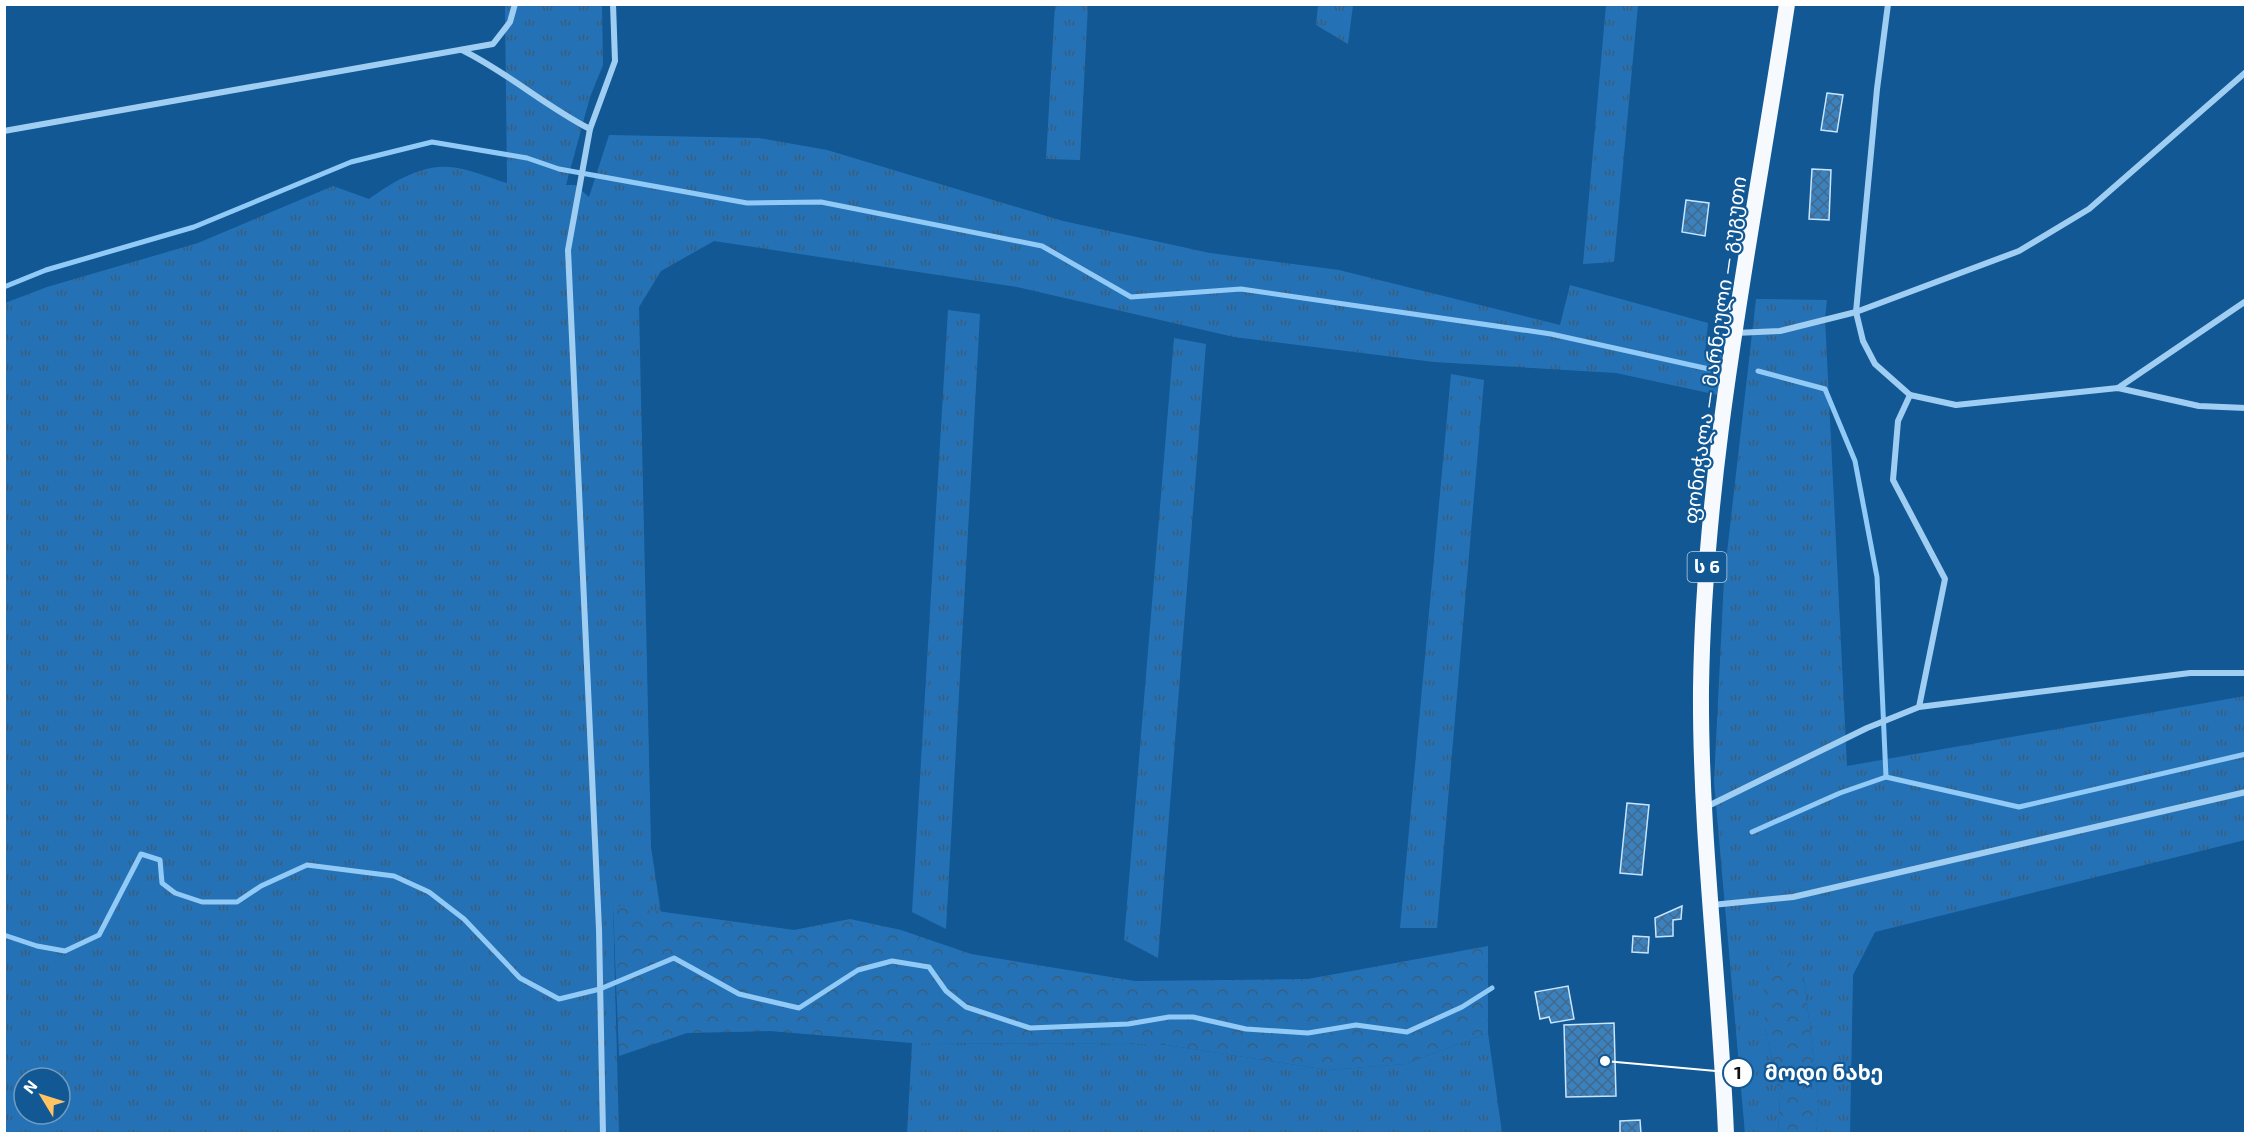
<svg xmlns="http://www.w3.org/2000/svg" width="2250" height="1138" viewBox="0 0 2250 1138" font-family="'Exo 2','Noto Sans Georgian',sans-serif">
  <style>
    .grass { fill: url(#grass-tufts); fill-rule: evenodd }
    .forest { fill: url(#forest-crowns) }
    .lines { fill: none; stroke-linecap: round; stroke-linejoin: round }
    .stream { stroke: #92caf7; stroke-width: 5 }
    .building { fill: url(#building-cross-hatch); stroke: #c8e5fd; stroke-width: 1.5 }
    .minor { stroke: #a0cef3; stroke-width: 6 }
    .trunk { stroke: #f6faff; stroke-width: 16 }
    .labels { text-anchor: middle; stroke-width: 4.5; stroke-linejoin: round; paint-order: stroke }
    .shield { fill: #115895; stroke: #b8cddf; stroke-width: 1.5 }
    .shield-label { font-size: 18px; font-weight: bold; fill: #fff }
    .street-label { font-size: 20px; fill: #fff; stroke: #115895 }
    .leader { fill: none; stroke: #fff; stroke-width: 2 }
    .callout-dot { fill: #fff; stroke: #115895; stroke-width: 2 }
    .mark-label { font-size: 18px; text-anchor: middle; font-weight: bold; fill: #111 }
    .callout-label { font-size: 21px; text-anchor: middle; font-weight: bold; fill: #fff; stroke: #115895; stroke-width: 4.5; stroke-linejoin: round; paint-order: stroke }
  </style>
  <defs>
    <pattern id="grass-tufts" width="24" height="20" patternUnits="userSpaceOnUse" patternTransform="scale(1.5)"><rect width="24" height="20" fill="#2472b5"/><path d="M3 7l-1-3M5 7V3M7 7l1-3M15 17l-1-3M17 17v-4M19 17l1-3" fill="none" stroke="#3a5d7b"/></pattern>
    <pattern id="forest-crowns" width="20" height="18" patternUnits="userSpaceOnUse" patternTransform="scale(1.5)"><rect width="20" height="18" fill="#2472b5"/><path d="M2 6a3 3 0 1 1 6 0M12 15a3 3 0 1 1 6 0" fill="none" stroke="#3a5d7b"/></pattern>
    <pattern id="building-cross-hatch" width="8" height="8" patternUnits="userSpaceOnUse" patternTransform="scale(1.5)"><rect width="8" height="8" fill="#3a81be"/><path d="M0 0l8 8M0 8l8-8" fill="none" stroke="#42698b"/></pattern>
  </defs>
  <rect width="100%" height="100%" fill="#115895"/>
  <!-- grass -->
  <g class="grass">
    <path d="M505,5H602L603,65L590,97L566,185H575L589,197L609,135L759,138L827,150L1063,221L1210,253L1339,270L1560,325L1570,285L1708,323L1705,353L1722,354L1718,395L1616,373L1434,362L1234,337L1017,287L714,241L661,271L639,307L651,847L661,913L613,906L619,1133L5,1134V303L47,287L198,243L333,186L369,199C392,183 419,165 449,167C468,168 489,178 507,183ZM24,1078H60V1114H24Z"/>
    <path d="M1055,5H1088L1080,160L1046,159Z"/>
    <path d="M1318,5H1353L1348,44L1316,25Z"/>
    <path d="M1606,5H1638L1614,262L1583,264Z"/>
    <path d="M1756,299L1827,300L1825,318L1847,766L2245,696V840L1875,932L1853,975L1850,1133H1816L1819,1106L1804,978L1779,950L1765,1028L1780,1096L1778,1133L1745,1134L1714,782L1724,579Z"/>
    <path d="M948,310L980,314L946,929L912,912Z"/>
    <path d="M1174,338L1206,344L1158,958L1124,940Z"/>
    <path d="M1451,374L1484,380L1437,928H1400Z"/>
    <path d="M1488,1033L1502,1133L907,1134L912,1043L1160,1044L1328,1070L1405,1064Z"/>
  </g>
  <!-- forest -->
  <g class="forest">
    <path d="M613,905L794,930L850,919L901,930L971,954L1135,981L1308,979L1488,946V1033L1405,1064L1328,1070L1160,1044L912,1043L770,1031L687,1033L619,1056Z"/>
    <path d="M1779,949L1804,978L1819,1106L1816,1133H1778L1780,1096L1765,1028L1763,984Z"/>
  </g>
  <g class="lines">
    <!-- stream -->
    <g class="stream">
      <path d="M4,287L46,270L194,227L351,162L432,142L527,158L559,169L747,203L821,202L1042,246L1131,297L1241,289L1551,334L1709,369"/>
      <path d="M1758,371L1825,389L1855,461L1877,577L1886,777"/>
      <path d="M1752,832L1840,793L1886,777L2019,807L2246,754"/>
      <path d="M4,935L37,946L65,951L99,935L141,854L160,860L162,883L175,893L202,902H237L261,886L307,865L394,876L429,892L464,919L520,978L559,999L600,989L674,958L739,994L799,1008L858,970L892,961L929,967L946,991L966,1007L1030,1028L1128,1024L1169,1017H1193L1246,1029L1308,1033L1356,1025L1407,1032L1462,1007L1492,988"/>
    </g>
  </g>
  <!-- building -->
  <g class="building">
    <path d="M1827,93L1843,95L1837,132L1821,130Z"/>
    <path d="M1812,169L1831,170L1829,220L1809,219Z"/>
    <path d="M1686,200L1709,203L1705,236L1682,232Z"/>
    <path d="M1627,803L1649,805L1642,875L1620,873Z"/>
    <path d="M1682,906L1681,919L1673,920V936L1656,937L1655,918Z"/>
    <path d="M1633,936L1649,937L1648,953L1632,952Z"/>
    <path d="M1568,986L1574,1019L1551,1023L1549,1017L1540,1019L1535,992Z"/>
    <path d="M1614,1023L1616,1096L1566,1097L1564,1025Z"/>
    <path d="M1640,1120L1641,1134H1620V1121Z"/>
  </g>
  <g class="lines">
    <!-- minor -->
    <g class="minor">
      <path d="M1888,4L1877,89L1856,312L1863,341L1875,364L1910,395L1956,405L2118,388L2199,406L2246,408"/>
      <path d="M462,50C507,72 545,106 590,129"/>
      <path d="M4,131L493,44L510,22L515,4"/>
      <path d="M1735,333L1780,331L1856,312L2019,251L2089,209L2246,72"/>
      <path d="M2118,388L2246,301"/>
      <path d="M1919,707L2190,673H2243"/>
      <path d="M1706,807L1867,728L1919,707L1945,579L1893,480L1898,421L1910,395"/>
      <path d="M1712,905L1793,897L2246,792"/>
      <path d="M603,1134L599,929L568,250L590,129L615,61L613,4"/>
    </g>
    <!-- trunk -->
    <path class="trunk" d="M1726,1134C1720,985 1700,838 1701,689C1704,459 1753,231 1787,4"/>
  </g>
  <g class="labels">
    <!-- shield labels -->
    <rect class="shield" x="1687.5" y="552" width="39" height="30" rx="4.5"/>
    <g class="shield-label">
      <text x="1707" y="573">ს 6</text>
    </g>
    <!-- street labels -->
    <g class="street-label">
      <text transform="translate(1715 350) rotate(-82)" y="7">ფონიჭალა — მარნეული — გუგუთი</text>
    </g>
  </g>
  <!-- callouts -->
  <path class="leader" d="M1605 1061L1738 1073"/>
  <g class="callout-dot">
    <circle cx="1605" cy="1061" r="6"/>
    <circle cx="1738" cy="1073" r="15"/>
  </g>
  <g class="mark-label">
    <text x="1738" y="1079">1</text>
  </g>
  <g class="callout-label">
    <text x="1824" y="1080">მოდი ნახე</text>
  </g>
  <!-- border -->
  <rect width="2250" height="1138" fill="none" stroke="#ffffff" stroke-width="12"/>
  <!-- north arrow -->
  <g transform="translate(42 1096) rotate(308)"><circle r="28" fill="#115895" stroke="#709bbf" stroke-width="1.5"/>
  <path d="M0-4.5L10 22L0 15L-10 22Z" fill="#ffc362"/>
  <text y="-9" font-size="16" font-weight="bold" text-anchor="middle" fill="#ffffff">N</text>
  </g>
</svg>
